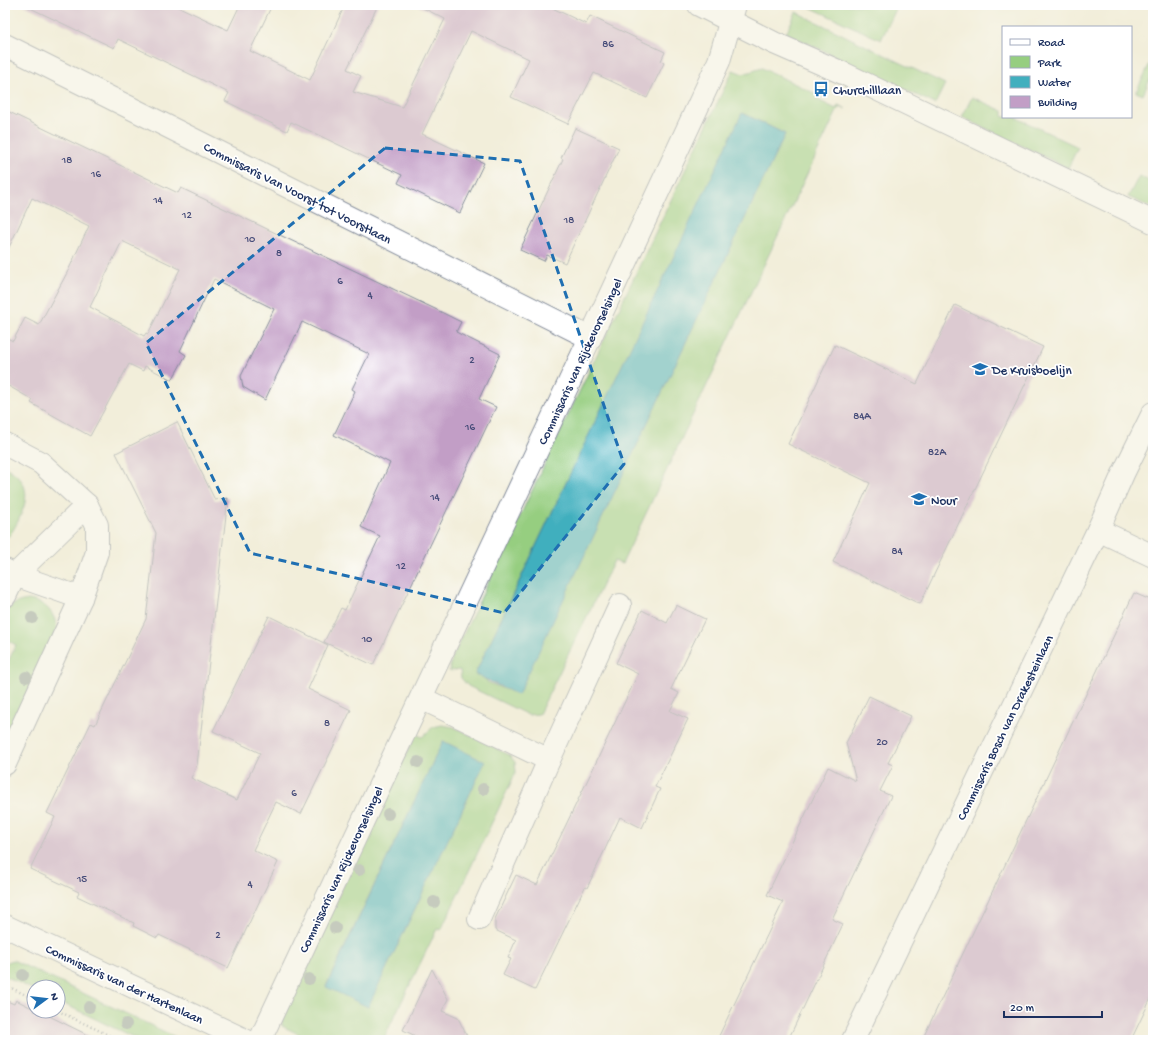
<svg xmlns="http://www.w3.org/2000/svg" width="1158" height="1045" viewBox="0 0 1158 1045" font-family="'Gochi Hand',sans-serif">
  <style>
    .green { fill: #96ce80; stroke: #587e6f; fill-rule: evenodd }
    .water { fill: #41afbe; stroke: #2e6f8e }
    .building { fill: #c29ec6; fill-rule: evenodd }
    .lines { fill: none; stroke-linecap: round; stroke-linejoin: round }
    .minor-casing { stroke: #868e9c; stroke-width: 24 }
    .path { stroke: #868e9c; stroke-width: 2.5; stroke-dasharray: 1 3; stroke-linecap: butt }
    .minor { stroke: #fff; stroke-width: 22 }
    .tree { fill: #909f9b }
    .marked { fill: none; stroke: #1f6fb2; stroke-width: 3; stroke-dasharray: 8 5; stroke-linejoin: round }
    .labels { text-anchor: middle; stroke-width: 3.5; stroke-linejoin: round; paint-order: stroke }
    .number-label { font-size: 11px; fill: #454b78 }
    .poi-label { font-size: 13px; fill: #1b2f5e; stroke: #fff; text-anchor: start }
    .street-label { font-size: 13px; fill: #1b2f5e; stroke: #fff }
  </style>
  <rect width="100%" height="100%" fill="#fff"/>
  <filter id="ink" filterUnits="userSpaceOnUse"><feTurbulence type="fractalNoise" baseFrequency=".025" numOctaves="2"/><feDisplacementMap in="SourceGraphic" scale="8" xChannelSelector="R" yChannelSelector="G"/><feConvolveMatrix kernelMatrix="1 2 1 2 8 2 1 2 1" color-interpolation-filters="sRGB"/></filter>
  <filter id="wash" filterUnits="userSpaceOnUse"><feTurbulence type="fractalNoise" baseFrequency=".012" numOctaves="4" result="noise"/><feDisplacementMap in="SourceGraphic" scale="16" xChannelSelector="R" yChannelSelector="G"/><feGaussianBlur stdDeviation="0.9" result="paint"/><feColorMatrix in="noise" values="0 0 0 0 0 0 0 0 0 0 0 0 0 0 0 0 0 1.4 0 .05"/><feComposite in="paint" operator="in"/></filter>
  <g filter="url(#wash)">
    <rect width="100%" height="100%" fill="#f2eeda"/>
    <!-- green -->
    <g class="green">
      <path d="M805,5H898L881,40Z"/>
      <path d="M796,12L945,84L935,104L786,33Z"/>
      <path d="M1153,57V73L1143,95L1136,92Z"/>
      <path d="M762,68L818,95L816,99L836,109L838,105L845,108V109L839,107L622,564L614,561L539,714L528,715L468,686L461,678L460,670L449,671L452,658L733,70L743,74ZM743,113L785,134L518,694L507,689L506,690L487,682V680L475,674Z"/>
      <path d="M972,97L1003,111V117H1015L1078,147L1068,168L962,117Z"/>
      <path d="M1139,176L1153,183V208L1128,197Z"/>
      <path d="M5,467C29,480 30,496 19,519C15,527 12,534 5,539Z"/>
      <path d="M29,600C45,602 55,612 57,629L5,743V668L16,645L5,639V612C11,604 19,601 29,600Z"/>
      <path d="M442,725L454,727L509,755L515,762L516,772L441,930L437,929L383,1040H311L282,1026V1014L416,734L422,737L433,727ZM443,741L485,762L368,1007L326,986Z"/>
      <path d="M13,960L17,962L182,1040H139L58,1001V987H34V990L5,976V964L9,961Z"/>
    </g>
    <!-- water -->
    <g class="water">
      <path d="M742,113L785,134L518,695L475,674Z"/>
      <path d="M443,741L485,762L368,1007L326,987Z"/>
    </g>
    <g id="blocks">
      <!-- building -->
      <g class="building">
        <path d="M24,5H175L228,30L240,5H272L250,51L310,80L345,5H378L347,69L361,76L353,92L402,107L445,19L417,5H546L586,24L590,16L665,52L661,61L664,63L647,98L594,73L568,124L511,97L529,59L471,31L422,134L484,163L460,213L398,183L402,175L291,122L287,131L225,101L229,93L118,39L114,48Z"/>
        <path d="M5,110L178,193L181,188L433,308L461,322L456,332L500,354L479,399L496,407L373,665L324,642L341,608L345,610L380,536L361,527L390,463L334,435L355,391L352,389L369,354L302,322L265,400L243,387L241,376L274,309L214,279L180,351L186,355L172,380L145,366L143,371L129,364L90,436L31,403L33,400L5,384V337L13,341L25,318L39,325L68,271L89,226L32,198L5,256ZM122,241L180,269L148,334L146,333L144,336L90,307Z"/>
        <path d="M575,128L619,148L565,263L547,255L544,261L520,250L563,159L561,158Z"/>
        <path d="M955,305L1043,347L920,604L833,562L870,483L788,444L835,345L917,384Z"/>
        <path d="M177,422L215,500L228,498L197,765L191,778L237,800L260,753L213,731L269,616L328,645L308,689L351,710L301,814L276,802L253,850L278,862L228,968L159,935L157,938L133,926L134,923L77,896L79,892L30,869L55,817L47,813L91,723L95,725L146,619L156,533L116,453Z"/>
        <path d="M1134,593L1153,601V994L1131,1040H922Z"/>
        <path d="M676,605L705,619L671,689L679,693L670,711L688,719L655,787L660,789L642,828L620,817L587,888L585,887L535,990L503,975L511,959L508,958L516,940L495,930V919L516,875L537,885L590,775L638,674L616,663L642,610L667,623Z"/>
        <path d="M869,696L911,716L888,763L893,765L880,791L891,796L832,919L843,924L788,1040H717L783,902L767,895L828,767L856,781L846,743Z"/>
        <path d="M432,969L448,999L442,1011L458,1018L469,1040H424L403,1030Z"/>
        <path d="M5,1000L14,1004L16,1000L34,1009V1011H39L98,1040H5Z"/>
      </g>
    </g>
  </g>
  <g filter="url(#ink)">
    <use href="#blocks" fill-opacity="0" stroke="#868e9c" stroke-width="1"/>
    <g class="lines">
      <defs>
        <g id="minor">
          <path d="M699,5L774,43L845,74L1153,222"/>
          <path d="M5,45L590,338"/>
          <path d="M5,444L41,463L87,505L97,525V552L81,598L5,764"/>
          <path d="M1098,530L1153,556"/>
          <path d="M5,570L15,575L5,596"/>
          <path d="M81,598L15,575L87,505"/>
          <path d="M421,698L549,760"/>
          <path d="M479,919L549,760L620,605"/>
          <path d="M5,926L245,1040"/>
          <path d="M260,1040L590,338L719,61L735,5"/>
          <path d="M853,1040L1098,530L1123,474L1153,413"/>
        </g>
      </defs>
      <!-- minor casing -->
      <use href="#minor" class="minor-casing"/>
      <!-- path -->
      <g class="path">
        <path d="M5,985L34,999"/>
        <path d="M58,1011L119,1040"/>
      </g>
      <!-- minor -->
      <use href="#minor" class="minor"/>
    </g>
    <!-- trees -->
    <g class="tree">
      <circle cx="32" cy="618" r="6"/>
      <circle cx="26" cy="677" r="6"/>
      <circle cx="418" cy="762" r="6"/>
      <circle cx="483" cy="789" r="6"/>
      <circle cx="388" cy="814" r="6"/>
      <circle cx="359" cy="870" r="6"/>
      <circle cx="434" cy="902" r="6"/>
      <circle cx="335" cy="928" r="6"/>
      <circle cx="23" cy="975" r="6"/>
      <circle cx="309" cy="979" r="6"/>
      <circle cx="89" cy="1007" r="6"/>
      <circle cx="126" cy="1024" r="6"/>
    </g>
  </g>
  <!-- marked area -->
  <path d="M0 0H1158V1045H0ZM385,148L520,161L624,464L504,613L250,553L146,343Z" fill="#f2eeda" fill-opacity=".55" fill-rule="evenodd"/>
  <path class="marked" d="M385,148L520,161L624,464L504,613L250,553L146,343Z"/>
  <!-- icons -->
  <defs>
    <symbol id="bus-bare" viewBox="-9 -9 18 18"><path d="M-5-6H5V4H4V6H2V4H-2V6H-4V4H-5ZM-3.5-4V0h7V-4ZM-3.5 1.2v1.5H-2V1.2ZM2 1.2v1.5H3.5V1.2Z" fill="#1f6fb2" stroke="#fff" stroke-width="2.5" paint-order="stroke"/></symbol>
    <symbol id="school-bare" viewBox="-9 -9 18 18"><path d="M0-5L7-2L0 1L-7-2ZM-4 1L0 2.5L4 1V4Q0 6-4 4Z" fill="#1f6fb2" stroke="#fff" stroke-width="2.5" paint-order="stroke"/></symbol>
  </defs>
  <g fill-rule="evenodd">
    <use href="#bus-bare" x="810" y="78" width="22" height="22"/>
    <use href="#school-bare" x="969" y="358" width="22" height="22"/>
    <use href="#school-bare" x="908" y="488" width="22" height="22"/>
  </g>
  <g class="labels">
    <!-- number labels -->
    <g class="number-label">
      <text x="608" y="47">86</text>
      <text x="67" y="163">18</text>
      <text x="96" y="177">16</text>
      <text x="158" y="203">14</text>
      <text x="187" y="218">12</text>
      <text x="569" y="223">18</text>
      <text x="250" y="242">10</text>
      <text x="279" y="256">8</text>
      <text x="340" y="284">6</text>
      <text x="370" y="298">4</text>
      <text x="472" y="363">2</text>
      <text x="862" y="419">84A</text>
      <text x="470" y="430">16</text>
      <text x="937" y="455">82A</text>
      <text x="435" y="500">14</text>
      <text x="897" y="554">84</text>
      <text x="401" y="569">12</text>
      <text x="367" y="642">10</text>
      <text x="327" y="726">8</text>
      <text x="882" y="745">20</text>
      <text x="294" y="796">6</text>
      <text x="82" y="882">15</text>
      <text x="250" y="887">4</text>
      <text x="218" y="938">2</text>
    </g>
    <!-- poi labels -->
    <g class="poi-label">
      <text x="833" y="94">Churchilllaan</text>
      <text x="992" y="374">De Kruisboelijn</text>
      <text x="931" y="504">Nour</text>
    </g>
    <!-- street labels -->
    <g class="street-label">
      <text transform="translate(298 192) rotate(27)" y="5">Commissaris Van Voorst tot Voorstlaan</text>
      <text transform="translate(579 361) rotate(-65)" y="5">Commissaris van Rijckevorselsingel</text>
      <text transform="translate(1004 727) rotate(-64)" y="5">Commissaris Bosch van Drakesteinlaan</text>
      <text transform="translate(340 869) rotate(-65)" y="5">Commissaris van Rijckevorselsingel</text>
      <text transform="translate(125 983) rotate(25)" y="5">Commissaris van der Hartenlaan</text>
    </g>
  </g>
  <!-- margin -->
  <rect width="1158" height="1045" fill="none" stroke="#fff" stroke-width="20"/>
  <!-- legend -->
  <rect x="1002" y="26" width="130" height="92" fill="#ffffff" stroke="#a4acbf"/>
  <rect x="1010" y="39" width="20" height="6" fill="#ffffff" stroke="#a4acbf"/>
  <text x="1038" y="46" font-size="12" fill="#1b2f5e">Road</text>
  <rect x="1010" y="56" width="20" height="12" fill="#96ce80" stroke="#a4acbf"/>
  <text x="1038" y="66" font-size="12" fill="#1b2f5e">Park</text>
  <rect x="1010" y="76" width="20" height="12" fill="#41afbe" stroke="#a4acbf"/>
  <text x="1038" y="86" font-size="12" fill="#1b2f5e">Water</text>
  <rect x="1010" y="96" width="20" height="12" fill="#c29ec6" stroke="#a4acbf"/>
  <text x="1038" y="106" font-size="12" fill="#1b2f5e">Building</text>
  <!-- north arrow -->
  <g transform="translate(46 999) rotate(75)"><circle r="19" fill="#ffffff" stroke="#a4acbf"/>
  <path d="M0-3L7 15L0 10L-7 15Z" fill="#1f6fb2"/>
  <text y="-6" font-size="11" font-weight="bold" text-anchor="middle" fill="#1b2f5e">N</text>
  </g>
  <!-- scale -->
  <path d="M1004 1011v6h98v-6" fill="none" stroke="#1b2f5e" stroke-width="2"/>
  <text x="1010" y="1011" font-size="12" fill="#1b2f5e" stroke="#ffffff" stroke-width="3" paint-order="stroke">20 m</text>
</svg>
